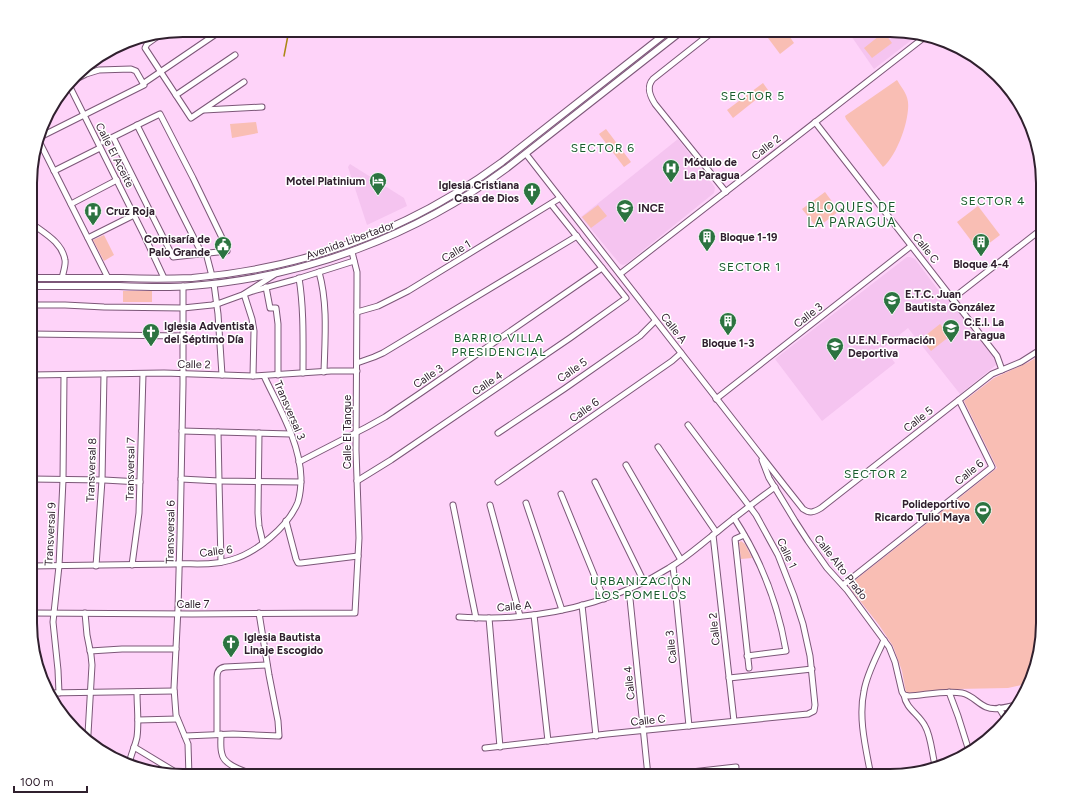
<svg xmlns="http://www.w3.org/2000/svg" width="1073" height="806" viewBox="0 0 1073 806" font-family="Figtree,sans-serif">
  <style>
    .built { fill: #f5c4f0 }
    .green { fill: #f9beb4 }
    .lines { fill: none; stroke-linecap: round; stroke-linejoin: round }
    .stream { stroke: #aa8713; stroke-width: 1.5 }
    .minor-casing { stroke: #7c5778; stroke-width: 7 }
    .major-casing { stroke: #7c5778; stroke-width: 8 }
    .minor { stroke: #fff; stroke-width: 5 }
    .major { stroke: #fff; stroke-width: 6 }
    .labels { text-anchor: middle; stroke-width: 3; stroke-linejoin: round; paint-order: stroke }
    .street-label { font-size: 11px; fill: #30202e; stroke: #fff }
    .poi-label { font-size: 11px; font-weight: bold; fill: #30202e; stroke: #fff; text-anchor: start }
    .neighbourhood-label { font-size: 12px; letter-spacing: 1px; fill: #1a5c2e; stroke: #fff }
    .quarter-label { font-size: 13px; letter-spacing: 1px; fill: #1a5c2e; stroke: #fff }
    .rim { fill: none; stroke: #30202e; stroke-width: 2 }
  </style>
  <rect width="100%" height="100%" fill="#fed3f9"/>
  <!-- built -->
  <g class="built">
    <path d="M847,30H899L918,35L874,69Z"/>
    <path d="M678,139L714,186L715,188L714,193L626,264L623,265L620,264L581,217Z"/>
    <path d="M350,164L404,198L407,206L367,225L348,167Z"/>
    <path d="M907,257H910L915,259L945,299L947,297L994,357L996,361V365L960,394L908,328L883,348L895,363L822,421L775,359Z"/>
  </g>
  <!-- green -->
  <g class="green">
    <path d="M778,30H785L794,43L780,54L768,38Z"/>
    <path d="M884,32L892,43L872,58L864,48Z"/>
    <path d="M897,80C901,87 907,93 908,102C910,119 897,156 883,167L846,119L845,116Z"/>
    <path d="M763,83L768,90L733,118L727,110Z"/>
    <path d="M256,122L258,133L232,138L230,124Z"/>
    <path d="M606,129L631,162L624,167L599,134Z"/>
    <path d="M825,192L839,211L817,228L802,209Z"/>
    <path d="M598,205L607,216L591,228L582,217Z"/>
    <path d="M978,206L1000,235L979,251L957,222Z"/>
    <path d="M104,235L114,255L104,261L93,240Z"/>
    <rect x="123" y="291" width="29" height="11"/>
    <path d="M940,324L950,336L931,351L921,339Z"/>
    <path d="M1043,353V633L1031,682L1030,683L1008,688L957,689L906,693L902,671L893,646L879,625L850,588L849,585L997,468L964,401L994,378L1029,362Z"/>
    <path d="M741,541L745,544L752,558L741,559L739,543Z"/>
  </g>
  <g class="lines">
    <!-- stream -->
    <path class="stream" d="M284,56L289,30"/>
    <defs>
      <g id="minor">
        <path d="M715,30L653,79C646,87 650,96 655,104L726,192"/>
        <path d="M161,34L147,44L145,48L191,118L244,82"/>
        <path d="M144,83L216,34"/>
        <path d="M69,85L144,235L164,278"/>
        <path d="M176,95L235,55"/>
        <path d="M204,110L262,107"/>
        <path d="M815,122L997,356L1002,370"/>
        <path d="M137,125L202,254"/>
        <path d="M40,137L144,85L136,71L131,69L99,70L86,74L72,81"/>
        <path d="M39,141L108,278"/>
        <path d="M103,142C122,133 141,123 160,114L193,178L224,242L227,251L173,257L113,137"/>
        <path d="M526,154L784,485L803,509C810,514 814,512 821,508L992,374L1021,362L1043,348"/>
        <path d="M54,171L100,148"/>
        <path d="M71,204L117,180"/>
        <path d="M31,223C44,233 62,242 65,260C66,265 63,273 62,278"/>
        <path d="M88,238L134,215"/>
        <path d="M206,253L212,276"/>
        <path d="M319,272C328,304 325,338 324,372"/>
        <path d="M620,274L926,36"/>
        <path d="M299,278C304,309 303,341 303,373"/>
        <path d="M214,284L218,314L222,375"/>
        <path d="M183,286V384L180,536L178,608L174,688L176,715L188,744L189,776"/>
        <path d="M266,287L270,308H276L278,324V375"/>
        <path d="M952,299L1043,228"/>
        <path d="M31,305H65L104,307L183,308L212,305L220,303L253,291L294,280L354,261"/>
        <path d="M357,312L378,306L408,291L560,198"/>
        <path d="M31,334L182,336"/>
        <path d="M357,363L374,357L383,353L577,236"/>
        <path d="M31,375L164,373L253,376L331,371H357"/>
        <path d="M253,376L254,331L252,319L244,294L274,275"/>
        <path d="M716,399L911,246"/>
        <path d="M182,431L291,434"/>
        <path d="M218,432L219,481L221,562"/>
        <path d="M259,433L258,513L259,526L263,543"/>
        <path d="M498,433L564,389L640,336L655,321"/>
        <path d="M658,447L716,532"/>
        <path d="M762,460L769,478L795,521L808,541L827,568L847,590L889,647L895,662L902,692L904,695L909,696C925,695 946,690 962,693C972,695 977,703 986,707C995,711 1007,707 1016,705"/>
        <path d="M299,462L367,427L385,417L422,392L602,268"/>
        <path d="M626,465L681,560"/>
        <path d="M31,479L104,480L140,482"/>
        <path d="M181,479L219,481L301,482"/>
        <path d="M357,481L391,460L570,338L626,298L551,204"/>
        <path d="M498,482L672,361L681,353"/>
        <path d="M595,482L644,582"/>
        <path d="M561,494L604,599"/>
        <path d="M526,503L562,610"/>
        <path d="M453,505L476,618"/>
        <path d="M490,505L520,616"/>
        <path d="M734,518C760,558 778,604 786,651L747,656"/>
        <path d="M286,521L296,559L298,563H301L358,556"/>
        <path d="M713,535L734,721"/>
        <path d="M744,535L735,539L749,668"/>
        <path d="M132,565L139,513L143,374"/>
        <path d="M30,566C78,565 126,565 173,564C192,563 212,566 231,560C256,553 288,527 298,502C300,495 301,486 301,478C300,442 279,408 264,376"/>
        <path d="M96,566L102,480L104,374"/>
        <path d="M673,566L689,726"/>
        <path d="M843,585L992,467L959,400"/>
        <path d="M629,589L648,776"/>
        <path d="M582,605L596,736"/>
        <path d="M30,613L192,614L355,613L359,538L356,450L357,284V272L352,252"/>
        <path d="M85,613L87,635L91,655L92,665L88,734L87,741"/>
        <path d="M534,615L548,741"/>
        <path d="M459,617C477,618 495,619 514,617C567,613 623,597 669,568C686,558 701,544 717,532C736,516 755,502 775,487"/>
        <path d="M489,618L500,747"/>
        <path d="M90,651L122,649H176"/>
        <path d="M729,678L812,669"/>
        <path d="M949,692L958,716L969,751"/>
        <path d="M48,693L174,691"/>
        <path d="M59,693L58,670L53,622L59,566L63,480L64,375"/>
        <path d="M904,695C906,709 919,714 925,726C931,736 932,754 935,765"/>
        <path d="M999,708L1007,721"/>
        <path d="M138,720L177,719"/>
        <path d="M217,734V677C217,671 219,668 225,667L267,665"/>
        <path d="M221,734C221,741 220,748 222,754C224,766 246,771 256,776"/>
        <path d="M185,736L233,734L279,736L278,721L269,675L259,613"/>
        <path d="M134,747L182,776"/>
        <path d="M485,748L607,734L808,714L814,711L815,705L810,656L803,624L794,596L778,555L756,515L688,425"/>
        <path d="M129,765C130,756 135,747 137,737C139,723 137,707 137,692"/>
        <path d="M656,776L736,767"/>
        <path d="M871,776C866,749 858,718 864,691C867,673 877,656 884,640"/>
      </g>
      <g id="major">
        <path d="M31,278C61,278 92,278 122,278C145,279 169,279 192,278C306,268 410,230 502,162L670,30"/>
        <path d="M31,286C60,286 90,286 119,286C143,287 167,288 191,286C306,277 415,236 507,168L683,30"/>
      </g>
    </defs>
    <!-- minor casing -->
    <use href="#minor" class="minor-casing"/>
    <!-- major casing -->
    <use href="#major" class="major-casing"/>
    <!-- minor -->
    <use href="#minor" class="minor"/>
    <!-- major -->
    <use href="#major" class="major"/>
  </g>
  <!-- icons -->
  <defs>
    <symbol id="hospital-pin" viewBox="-11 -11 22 30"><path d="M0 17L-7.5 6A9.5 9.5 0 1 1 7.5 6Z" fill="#2c7340" stroke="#fff"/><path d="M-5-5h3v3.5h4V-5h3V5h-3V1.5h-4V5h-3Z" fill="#fff"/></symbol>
    <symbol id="hotel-pin" viewBox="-11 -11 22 30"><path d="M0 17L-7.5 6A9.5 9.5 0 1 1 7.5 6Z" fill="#2c7340" stroke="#fff"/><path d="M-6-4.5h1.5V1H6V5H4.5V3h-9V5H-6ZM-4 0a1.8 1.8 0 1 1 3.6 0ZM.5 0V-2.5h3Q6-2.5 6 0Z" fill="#fff"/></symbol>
    <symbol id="church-pin" viewBox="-11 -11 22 30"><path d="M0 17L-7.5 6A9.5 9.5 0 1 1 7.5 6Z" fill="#2c7340" stroke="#fff"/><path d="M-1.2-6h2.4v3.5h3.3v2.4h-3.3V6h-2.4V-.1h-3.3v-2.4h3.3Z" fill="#fff"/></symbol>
    <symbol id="university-pin" viewBox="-11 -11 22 30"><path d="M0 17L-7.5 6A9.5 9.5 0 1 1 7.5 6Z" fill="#2c7340" stroke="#fff"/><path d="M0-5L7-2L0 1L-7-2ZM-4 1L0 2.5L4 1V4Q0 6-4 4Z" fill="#fff"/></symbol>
    <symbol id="building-pin" viewBox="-11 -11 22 30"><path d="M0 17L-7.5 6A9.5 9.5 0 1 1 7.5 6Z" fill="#2c7340" stroke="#fff"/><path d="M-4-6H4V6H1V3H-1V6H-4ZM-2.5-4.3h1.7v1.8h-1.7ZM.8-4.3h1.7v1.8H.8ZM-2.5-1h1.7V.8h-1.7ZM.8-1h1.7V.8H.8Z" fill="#fff"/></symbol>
    <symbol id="civic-pin" viewBox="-11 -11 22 30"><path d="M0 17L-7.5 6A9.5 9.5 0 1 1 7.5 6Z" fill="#2c7340" stroke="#fff"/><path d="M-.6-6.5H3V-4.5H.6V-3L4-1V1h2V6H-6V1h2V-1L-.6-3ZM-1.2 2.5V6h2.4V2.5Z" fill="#fff"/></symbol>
    <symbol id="school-pin" viewBox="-11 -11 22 30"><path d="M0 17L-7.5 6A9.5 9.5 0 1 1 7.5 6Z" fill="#2c7340" stroke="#fff"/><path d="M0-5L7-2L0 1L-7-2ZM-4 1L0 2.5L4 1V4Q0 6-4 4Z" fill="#fff"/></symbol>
    <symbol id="stadium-pin" viewBox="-11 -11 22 30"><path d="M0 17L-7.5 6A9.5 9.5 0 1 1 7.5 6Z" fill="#2c7340" stroke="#fff"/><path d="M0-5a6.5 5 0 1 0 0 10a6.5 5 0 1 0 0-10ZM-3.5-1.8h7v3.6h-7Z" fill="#fff"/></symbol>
  </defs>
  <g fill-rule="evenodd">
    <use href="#hospital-pin" x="661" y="158" width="20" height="27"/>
    <use href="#hotel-pin" x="368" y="171" width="20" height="27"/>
    <use href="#church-pin" x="522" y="181" width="20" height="27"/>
    <use href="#university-pin" x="615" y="198" width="20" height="27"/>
    <use href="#hospital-pin" x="83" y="201" width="20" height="27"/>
    <use href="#building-pin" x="697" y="227" width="20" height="27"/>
    <use href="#building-pin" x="971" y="232" width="20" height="27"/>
    <use href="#civic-pin" x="213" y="235" width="20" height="27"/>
    <use href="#school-pin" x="882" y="290" width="20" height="27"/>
    <use href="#building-pin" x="718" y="311" width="20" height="27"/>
    <use href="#school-pin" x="941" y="318" width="20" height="27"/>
    <use href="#church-pin" x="141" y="322" width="20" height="27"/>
    <use href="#school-pin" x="825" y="336" width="20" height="27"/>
    <use href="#stadium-pin" x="973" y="500" width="20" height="27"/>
    <use href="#church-pin" x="221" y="633" width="20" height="27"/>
  </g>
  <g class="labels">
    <!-- street labels -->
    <g class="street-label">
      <text transform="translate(766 147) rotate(-38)" y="4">Calle 2</text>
      <text transform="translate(115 155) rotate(63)" y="4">Calle El Aceite</text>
      <text transform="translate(350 240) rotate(-20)" y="4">Avenida Libertador</text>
      <text transform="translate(926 248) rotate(52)" y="4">Calle C</text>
      <text transform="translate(456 251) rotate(-31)" y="4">Calle 1</text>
      <text transform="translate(808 315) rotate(-38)" y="4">Calle 3</text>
      <text transform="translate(674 328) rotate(52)" y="4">Calle A</text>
      <text transform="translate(194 364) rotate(1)" y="4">Calle 2</text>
      <text transform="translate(572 370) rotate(-35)" y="4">Calle 5</text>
      <text transform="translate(428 376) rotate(-34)" y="4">Calle 3</text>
      <text transform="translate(487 383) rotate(-34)" y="4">Calle 4</text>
      <text transform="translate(290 410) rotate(67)" y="4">Transversal 3</text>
      <text transform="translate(584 410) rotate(-35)" y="4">Calle 6</text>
      <text transform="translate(918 419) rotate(-38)" y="4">Calle 5</text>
      <text transform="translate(347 432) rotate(-90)" y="4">Calle El Tanque</text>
      <text transform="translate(130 469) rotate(-89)" y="4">Transversal 7</text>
      <text transform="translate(91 470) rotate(-88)" y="4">Transversal 8</text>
      <text transform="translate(969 472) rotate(-39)" y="4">Calle 6</text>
      <text transform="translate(170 532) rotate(-89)" y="4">Transversal 6</text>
      <text transform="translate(50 534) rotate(-87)" y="4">Transversal 9</text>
      <text transform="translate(216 551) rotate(-7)" y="4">Calle 6</text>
      <text transform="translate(787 553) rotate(65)" y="4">Calle 1</text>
      <text transform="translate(841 567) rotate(52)" y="4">Calle Alto Prado</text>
      <text x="193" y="608">Calle 7</text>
      <text transform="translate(514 606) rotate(-5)" y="4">Calle A</text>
      <text transform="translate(714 629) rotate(-96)" y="4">Calle 2</text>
      <text transform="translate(671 647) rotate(-96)" y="4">Calle 3</text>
      <text transform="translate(629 683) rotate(-96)" y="4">Calle 4</text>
      <text transform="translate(648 720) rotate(-6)" y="4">Calle C</text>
    </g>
    <!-- poi labels -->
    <g class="poi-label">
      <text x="684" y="166">Módulo de<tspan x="684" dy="13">La Paragua</tspan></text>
      <text x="365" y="185" text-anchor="end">Motel Platinium</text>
      <text x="519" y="189" text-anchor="end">Iglesia Cristiana<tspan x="519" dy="13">Casa de Dios</tspan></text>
      <text x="638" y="212">INCE</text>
      <text x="106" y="215">Cruz Roja</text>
      <text x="720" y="241">Bloque 1-19</text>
      <text x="210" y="243" text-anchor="end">Comisaría de<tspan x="210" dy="13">Palo Grande</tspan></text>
      <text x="981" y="268" text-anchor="middle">Bloque 4-4</text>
      <text x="905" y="298">E.T.C. Juan<tspan x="905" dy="13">Bautista González</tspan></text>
      <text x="964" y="326">C.E.I. La<tspan x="964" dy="13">Paragua</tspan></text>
      <text x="164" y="330">Iglesia Adventista<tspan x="164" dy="13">del Séptimo Día</tspan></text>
      <text x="848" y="344">U.E.N. Formación<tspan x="848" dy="13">Deportiva</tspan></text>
      <text x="728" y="347" text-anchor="middle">Bloque 1-3</text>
      <text x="970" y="508" text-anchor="end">Polideportivo<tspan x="970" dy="13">Ricardo Tulio Maya</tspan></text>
      <text x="244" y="641">Iglesia Bautista<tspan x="244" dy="13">Linaje Escogido</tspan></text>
    </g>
    <!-- neighbourhood labels -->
    <g class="neighbourhood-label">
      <text x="753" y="100">SECTOR 5</text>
      <text x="603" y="152">SECTOR 6</text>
      <text x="993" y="205">SECTOR 4</text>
      <text x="750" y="271">SECTOR 1</text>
      <text x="499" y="342">BARRIO VILLA<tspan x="499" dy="14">PRESIDENCIAL</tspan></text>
      <text x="876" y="478">SECTOR 2</text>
      <text x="641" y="585">URBANIZACIÓN<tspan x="641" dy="14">LOS POMELOS</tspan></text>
    </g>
    <!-- quarter labels -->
    <g class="quarter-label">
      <text x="852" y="212">BLOQUES DE<tspan x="852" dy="15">LA PARAGUA</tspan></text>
    </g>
  </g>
  <!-- crop -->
  <path d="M0 0H1073V806H0ZM183 37H890A146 146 0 0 1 1036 183V623A146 146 0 0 1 890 769H183A146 146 0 0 1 37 623V183A146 146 0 0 1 183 37Z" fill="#fff" fill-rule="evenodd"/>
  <path class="rim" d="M183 37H890A146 146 0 0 1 1036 183V623A146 146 0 0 1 890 769H183A146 146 0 0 1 37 623V183A146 146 0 0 1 183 37Z"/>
  <!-- scale -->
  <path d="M14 786v6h73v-6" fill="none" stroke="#30202e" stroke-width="2"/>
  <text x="20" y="786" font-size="12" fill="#30202e" stroke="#ffffff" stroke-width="3" paint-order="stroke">100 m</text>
</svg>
